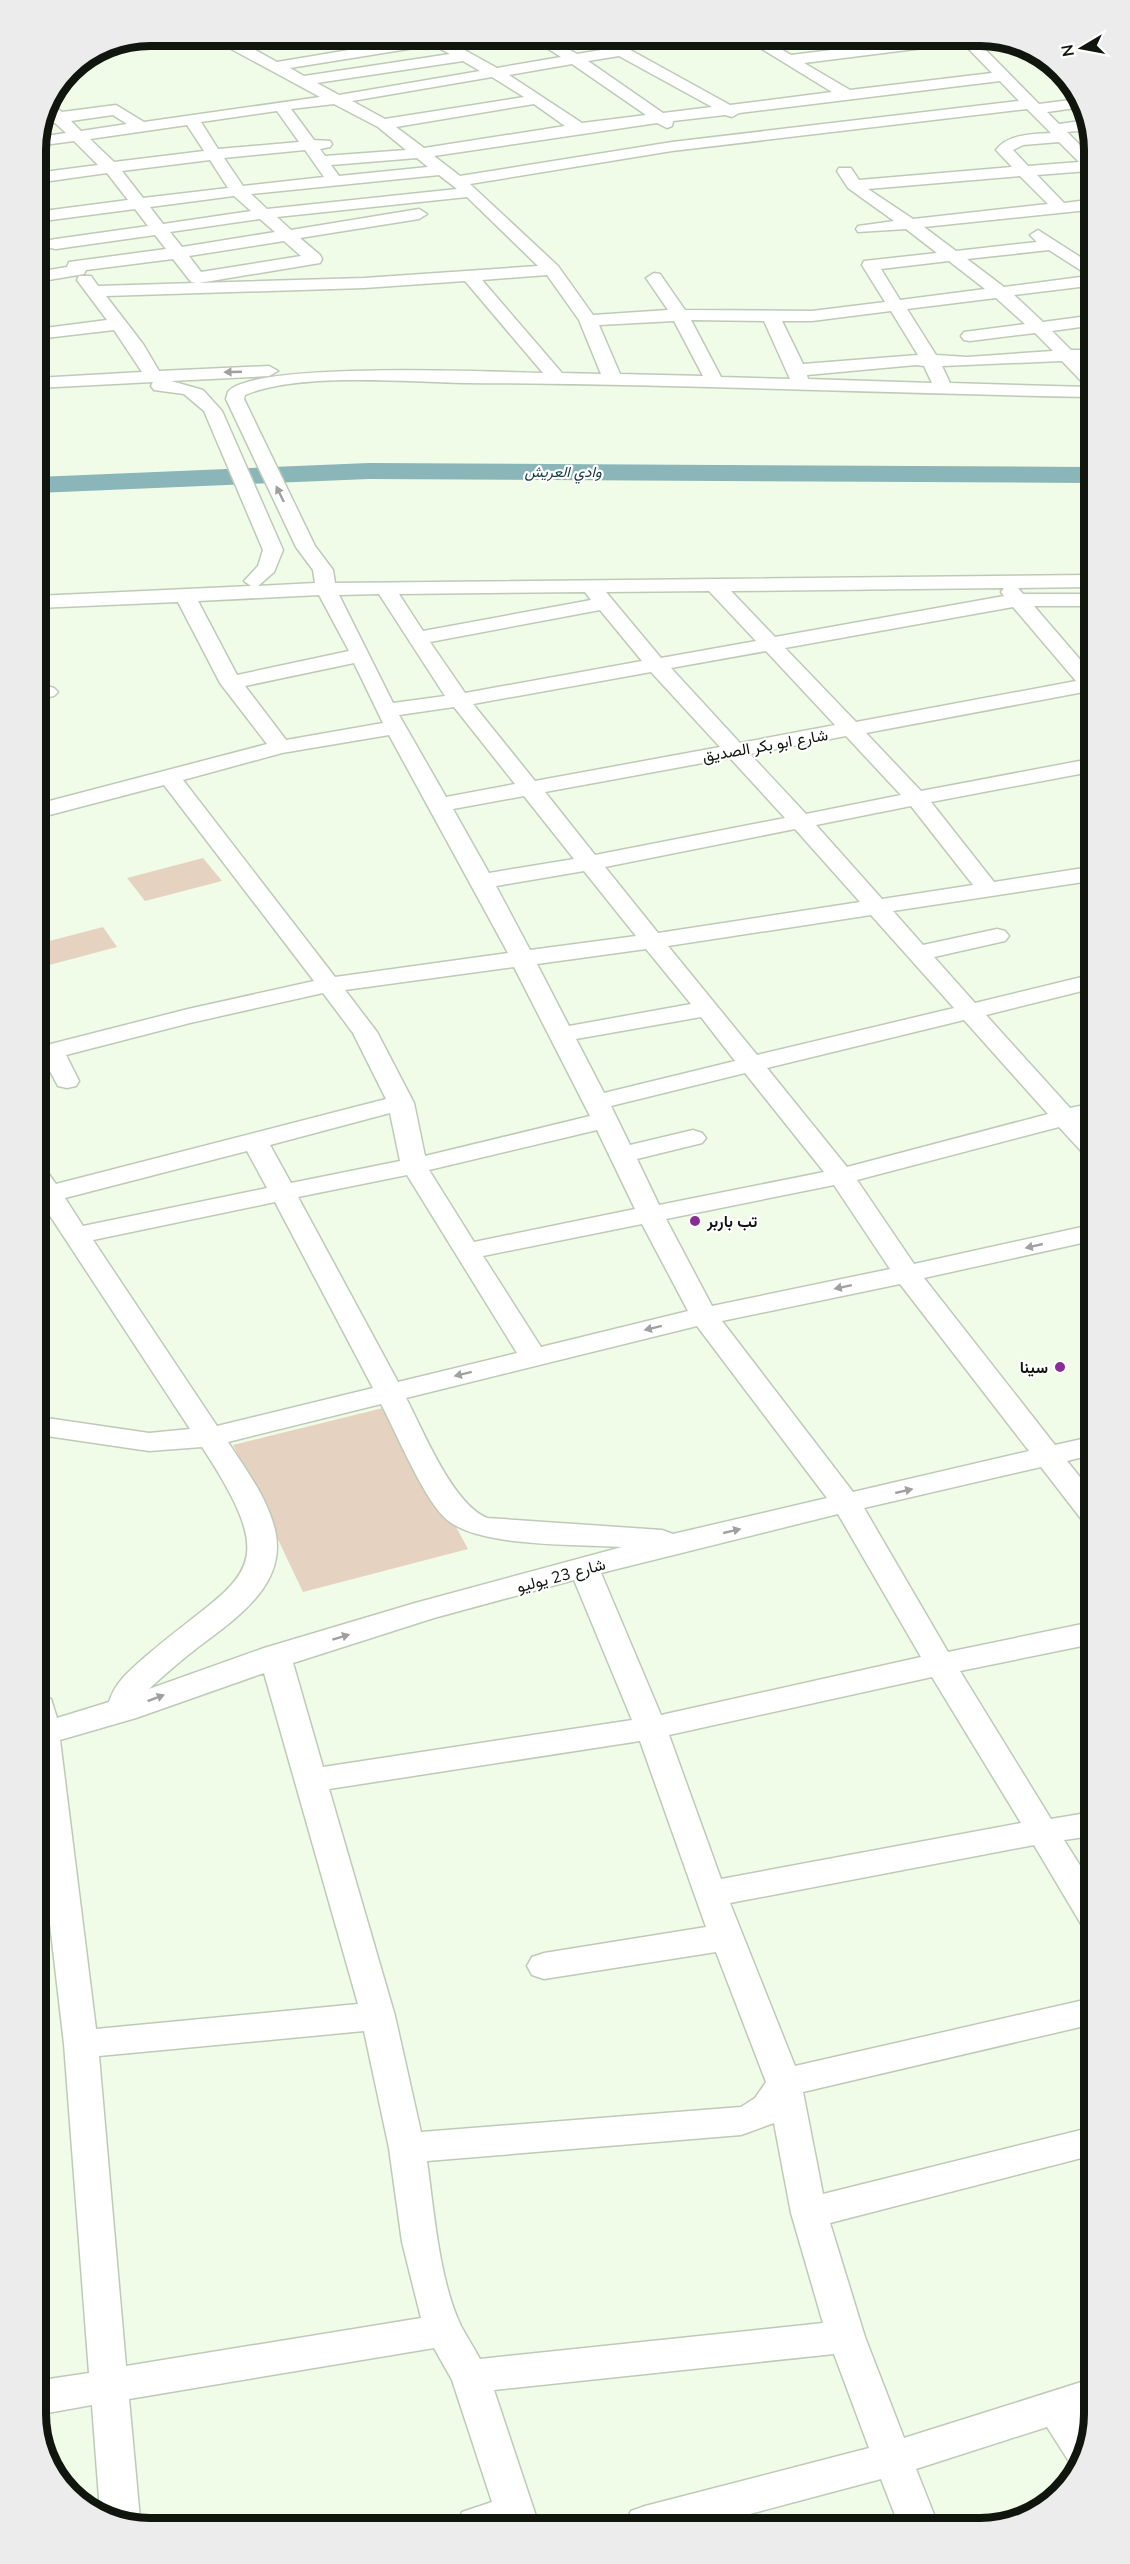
<svg xmlns="http://www.w3.org/2000/svg" width="1130" height="2564" viewBox="0 0 1130 2564" font-family="'Nunito Sans',Vazirmatn,sans-serif">
  <style>
    .green { fill: #e6d2c0 }
    .lines { fill: none; stroke-linecap: round; stroke-linejoin: round }
    .river { fill: #8ab5b9; fill-rule: evenodd }
    .minor-casing { stroke: #becab7; stroke-width: 3 }
    .minor { fill: #fff; fill-rule: evenodd }
    .oneway { fill: #9fa19f }
    .poi-dot { fill: #8a2c96; stroke: #fff; stroke-width: 2 }
    .labels { text-anchor: middle; stroke-width: 4.5; stroke-linejoin: round; paint-order: stroke }
    .far-water-label { font-size: 15px; font-style: italic; fill: #103a3e; stroke: #fff }
    .street-label { font-size: 16px; fill: #10150e; stroke: #fff }
    .poi-label { font-size: 16px; font-weight: bold; fill: #10150e; stroke: #fff; text-anchor: start }
    .rim { fill: none; stroke: #10150e; stroke-width: 8 }
  </style>
  <rect width="100%" height="100%" fill="#f0fce8"/>
  <!-- green -->
  <g class="green">
    <path d="M203,858L222,881L145,901L127,878Z"/>
    <path d="M103,927L117,947L38,968V944Z"/>
    <path d="M391,1406L468,1549L303,1592L233,1445Z"/>
  </g>
  <g class="lines">
    <!-- river -->
    <path class="river" d="M369,463L1089,467V483L369,479L37,493V477Z"/>
    <defs>
      <g id="minor">
        <path d="M207,36H275L268,40L241,42L277,62L433,36H469L467,39L450,42L497,68L561,57L528,36H546L577,54L607,49L587,36H605L730,105L832,92L741,36H759L791,55L945,36H972L1039,104L1078,99L1083,107L1047,112L1059,124L1088,120V130L1067,132L1088,153V171L1037,175L1064,203L1088,200V210L924,227L956,251L1037,242L1030,235L1038,230L1088,262V275L1049,250L967,259L1004,287L1088,276V286L1014,295L1043,322L1088,316V326L1052,331L1071,350H1080L1088,354L1086,359L1081,360L1089,368V384L1083,383L1062,361L942,366L950,383L1089,387V397C881,393 674,384 466,383C406,382 299,372 245,395L244,399L315,546L333,570L335,583L1089,575V587L1018,588L1023,594H1089V606H1034L1089,670V691L866,733L921,791L1090,759V772L931,802L994,882L1090,867V881L893,911L923,945L997,929L1005,931L1009,936L1005,941L934,957L975,1003L1090,975V989L986,1015L1070,1108L1090,1104L1091,1119L1082,1121L1091,1131V1155L1082,1152L1059,1127L857,1180L914,1264L1091,1225V1241L924,1278L1055,1445L1091,1437V1455L1067,1461L1092,1492V1523L1082,1520L1041,1467L864,1508L948,1652L1092,1622V1644L960,1671L1051,1819L1092,1812V1836L1064,1840L1093,1886V1928L1081,1924L1034,1845L730,1903L795,2066L1093,1998V2024L803,2092L823,2194L1093,2127V2155L830,2223L865,2337L904,2438L1094,2378V2412L1082,2415L1090,2427L1077,2463L1068,2460L1047,2427L916,2469L937,2522L898,2523L881,2479L712,2524H625L631,2511L645,2506L869,2448L834,2354L494,2390L539,2525L457,2526L462,2512L492,2502L452,2380L434,2348L129,2399L140,2519L137,2526L100,2512L92,2405L42,2414V2380L89,2373L64,2044L41,1846L40,1696L51,1699L57,1718L109,1702C115,1682 130,1670 145,1657C242,1573 288,1578 202,1447L149,1451L40,1435V1417L149,1433L190,1429L39,1199V1171L48,1173L56,1184L386,1099L353,1033L323,993L190,1023L66,1055L79,1081L76,1086L67,1088L58,1086L44,1060L39,1061V1047L188,1009L314,981L164,785L38,818V804L267,744L220,683L178,602L37,608V596L251,586L244,581L258,566L263,550L204,411L184,394L154,390L151,386L153,382L37,388V378L142,372L114,330L37,339V329L107,320L77,280L79,276H91L98,286L196,283L191,282L173,259L86,270L84,274L37,282V272L67,267L69,262L166,249L155,235L56,249L50,248L48,244L50,240L56,239L148,226L135,209L36,222V212L128,200L107,173L36,183V173L98,165L74,141L36,146L39,137L66,133L55,123H45L53,106L62,112L116,105L144,122L320,97L222,44L97,51L107,45L117,43ZM963,43L992,73L850,90L804,63ZM433,45L450,54L304,76L290,68ZM619,56L712,107L663,113L588,61ZM463,61L480,71L339,95L317,83ZM572,64L646,115L582,123L509,75ZM492,77L524,97L385,119L352,101ZM1000,81L1019,101L672,142L460,176L434,156L657,123L667,128L672,126L673,121L725,115L732,117L739,113ZM334,104L378,127L406,150L325,156L320,149L330,147L332,144L330,141L314,140L291,109ZM534,104L565,126L424,148L396,127ZM1027,109L1051,133C1032,134 1008,134 996,150L1012,167L859,180L851,168H839L837,171L848,188L894,221L858,226L856,229L858,232L906,229L937,253L864,261L862,265L885,302L812,311L685,310L660,274L654,273L646,278L668,310L593,315L558,266L470,184L672,151ZM277,111L299,142L218,149L201,122ZM113,115L127,124L81,131L71,121ZM187,125L204,151L114,162L90,139ZM1059,142L1079,162L1028,166L1013,150L1023,145ZM305,150L324,177L243,186L224,158ZM417,158L428,167L339,176L331,165ZM210,160L228,188L143,198L122,171ZM439,175L457,189L267,209L251,194ZM1020,176L1048,204L913,219L868,189ZM234,196L251,211L163,224L150,207ZM467,197L538,266L364,278L199,283L320,263L322,259L320,255L300,238L419,219L427,214L419,209L291,230L277,217ZM260,219L275,232L182,247L170,232ZM284,241L301,256L201,272L189,256ZM949,261L985,289L900,300L881,269ZM547,275L579,320L601,374L562,373L482,280ZM465,281L543,373C496,372 250,361 228,392L226,399L296,547L313,570L315,583L258,586L274,572L283,550L222,411L203,390L171,381L269,376L278,371L269,366L159,371L143,344L106,296L364,288ZM996,298L1025,324L964,332L961,336L964,340L970,341L1035,333L1053,351L967,357L936,355L907,309ZM891,311L918,355L803,364L782,321H812ZM691,320L764,321L790,379L721,377ZM674,321L703,376L620,374L599,325ZM916,365L924,366L932,383L808,379L807,375ZM1004,588L1001,592L1004,596L775,637L731,591ZM709,591L756,641L661,658L606,592ZM585,592L591,600L423,631L399,594ZM379,594L445,696L393,703L339,595ZM319,595L349,651L237,675L198,601ZM1013,607L1076,681L856,722L785,648ZM600,610L642,661L465,693L430,642ZM766,651L835,725L740,743L671,668ZM354,663L383,723L286,740L245,686ZM651,672L720,747L535,781L473,704ZM454,707L515,784L446,797L399,715ZM389,735L508,953L335,977L183,780L282,753ZM846,736L901,795L806,814L750,754ZM730,758L785,818L595,855L545,792ZM524,796L574,859L489,873L453,809ZM911,806L973,885L882,899L816,825ZM795,829L860,902L658,933L605,867ZM584,871L636,936L530,950L496,886ZM871,915L954,1008L757,1055L668,946ZM646,949L691,1004L569,1026L537,964ZM514,967L590,1116L425,1156L414,1103L377,1032L345,990ZM701,1017L735,1061L604,1093L576,1039ZM964,1020L1048,1114L847,1167L767,1068ZM745,1073L824,1172L659,1205L637,1159L702,1143L706,1138L702,1133L693,1130L630,1145L611,1106ZM390,1113L400,1161L291,1183L270,1145ZM597,1130L635,1209L474,1242L429,1170ZM247,1151L267,1188L83,1226L65,1198ZM407,1175L517,1353L398,1382L298,1197ZM834,1185L890,1269L712,1306L666,1219ZM275,1202L373,1388L217,1426L93,1240ZM642,1224L688,1311L541,1347L483,1256ZM900,1284L1029,1451L853,1492L722,1321ZM697,1326L827,1498L673,1534L662,1530L487,1518C452,1503 424,1432 406,1398ZM381,1404C397,1434 422,1495 444,1517C474,1548 578,1544 622,1547L415,1603L264,1648L149,1689C164,1675 180,1661 197,1648C235,1619 288,1585 275,1530C267,1497 246,1470 228,1442ZM838,1514L921,1657L661,1715L601,1573ZM574,1580L632,1720L323,1767L293,1663L434,1618ZM264,1673L358,2004L96,2029L60,1740L136,1718ZM932,1677L1021,1823L721,1879L669,1735ZM640,1741L706,1927L544,1953L532,1957L527,1966L532,1975L544,1979L716,1952L766,2082L755,2098L741,2107L421,2132L395,2016L329,1789ZM364,2031L389,2148L402,2242L421,2318L126,2366L99,2056ZM774,2123L791,2213L823,2323L480,2359C474,2348 467,2337 461,2326C439,2280 434,2211 427,2161L741,2135Z"/>
        <path d="M47,686L54,688L58,692L54,696L38,699V687Z"/>
      </g>
    </defs>
    <!-- minor casing -->
    <use href="#minor" class="minor-casing"/>
    <!-- minor -->
    <use href="#minor" class="minor"/>
  </g>
  <!-- one-way arrows -->
  <defs><path id="oneway-solid" d="M-6-.8H1V-3.2L6.5 0L1 3.2V.8H-6Z" transform="scale(1.5)"/></defs>
  <g class="oneway">
    <use href="#oneway-solid" transform="translate(233 372) rotate(178)"/>
    <use href="#oneway-solid" transform="translate(280 494) rotate(-116)"/>
    <use href="#oneway-solid" transform="translate(1034 1246) rotate(167)"/>
    <use href="#oneway-solid" transform="translate(843 1287) rotate(168)"/>
    <use href="#oneway-solid" transform="translate(653 1328) rotate(166)"/>
    <use href="#oneway-solid" transform="translate(463 1374) rotate(166)"/>
    <use href="#oneway-solid" transform="translate(904 1491) rotate(-13)"/>
    <use href="#oneway-solid" transform="translate(732 1531) rotate(-13)"/>
    <use href="#oneway-solid" transform="translate(341 1637) rotate(-17)"/>
    <use href="#oneway-solid" transform="translate(156 1698) rotate(-21)"/>
  </g>
  <!-- markers -->
  <g class="poi-dot">
    <circle cx="695" cy="1221" r="6"/>
    <circle cx="1060" cy="1367" r="6"/>
  </g>
  <g class="labels">
    <!-- far-water labels -->
    <g class="far-water-label">
      <text x="563" y="477">وادي العريش</text>
    </g>
    <!-- street labels -->
    <g class="street-label">
      <text transform="translate(765 745) rotate(-10)" y="6">شارع ابو بكر الصديق</text>
      <text transform="translate(561 1575) rotate(-15)" y="6">شارع 23 يوليو</text>
    </g>
    <!-- poi labels -->
    <g class="poi-label">
      <text x="707" y="1227">تب باربر</text>
      <text x="1048" y="1373" text-anchor="end">سينا</text>
    </g>
  </g>
  <!-- crop -->
  <path d="M0 0H1130V2564H0ZM150 46H980A104 104 0 0 1 1084 150V2414A104 104 0 0 1 980 2518H150A104 104 0 0 1 46 2414V150A104 104 0 0 1 150 46Z" fill="#ececec" fill-rule="evenodd"/>
  <path class="rim" d="M150 46H980A104 104 0 0 1 1084 150V2414A104 104 0 0 1 980 2518H150A104 104 0 0 1 46 2414V150A104 104 0 0 1 150 46Z"/>
  <!-- north arrow -->
  <g transform="translate(1082 48) rotate(260)" stroke="#ffffff" stroke-width="4.5" paint-order="stroke">
  <path d="M0-4.5L10 22L0 15L-10 22Z" fill="#10150e"/>
  <text y="-9" font-size="16" font-weight="bold" text-anchor="middle" fill="#10150e">N</text>
  </g>
</svg>
